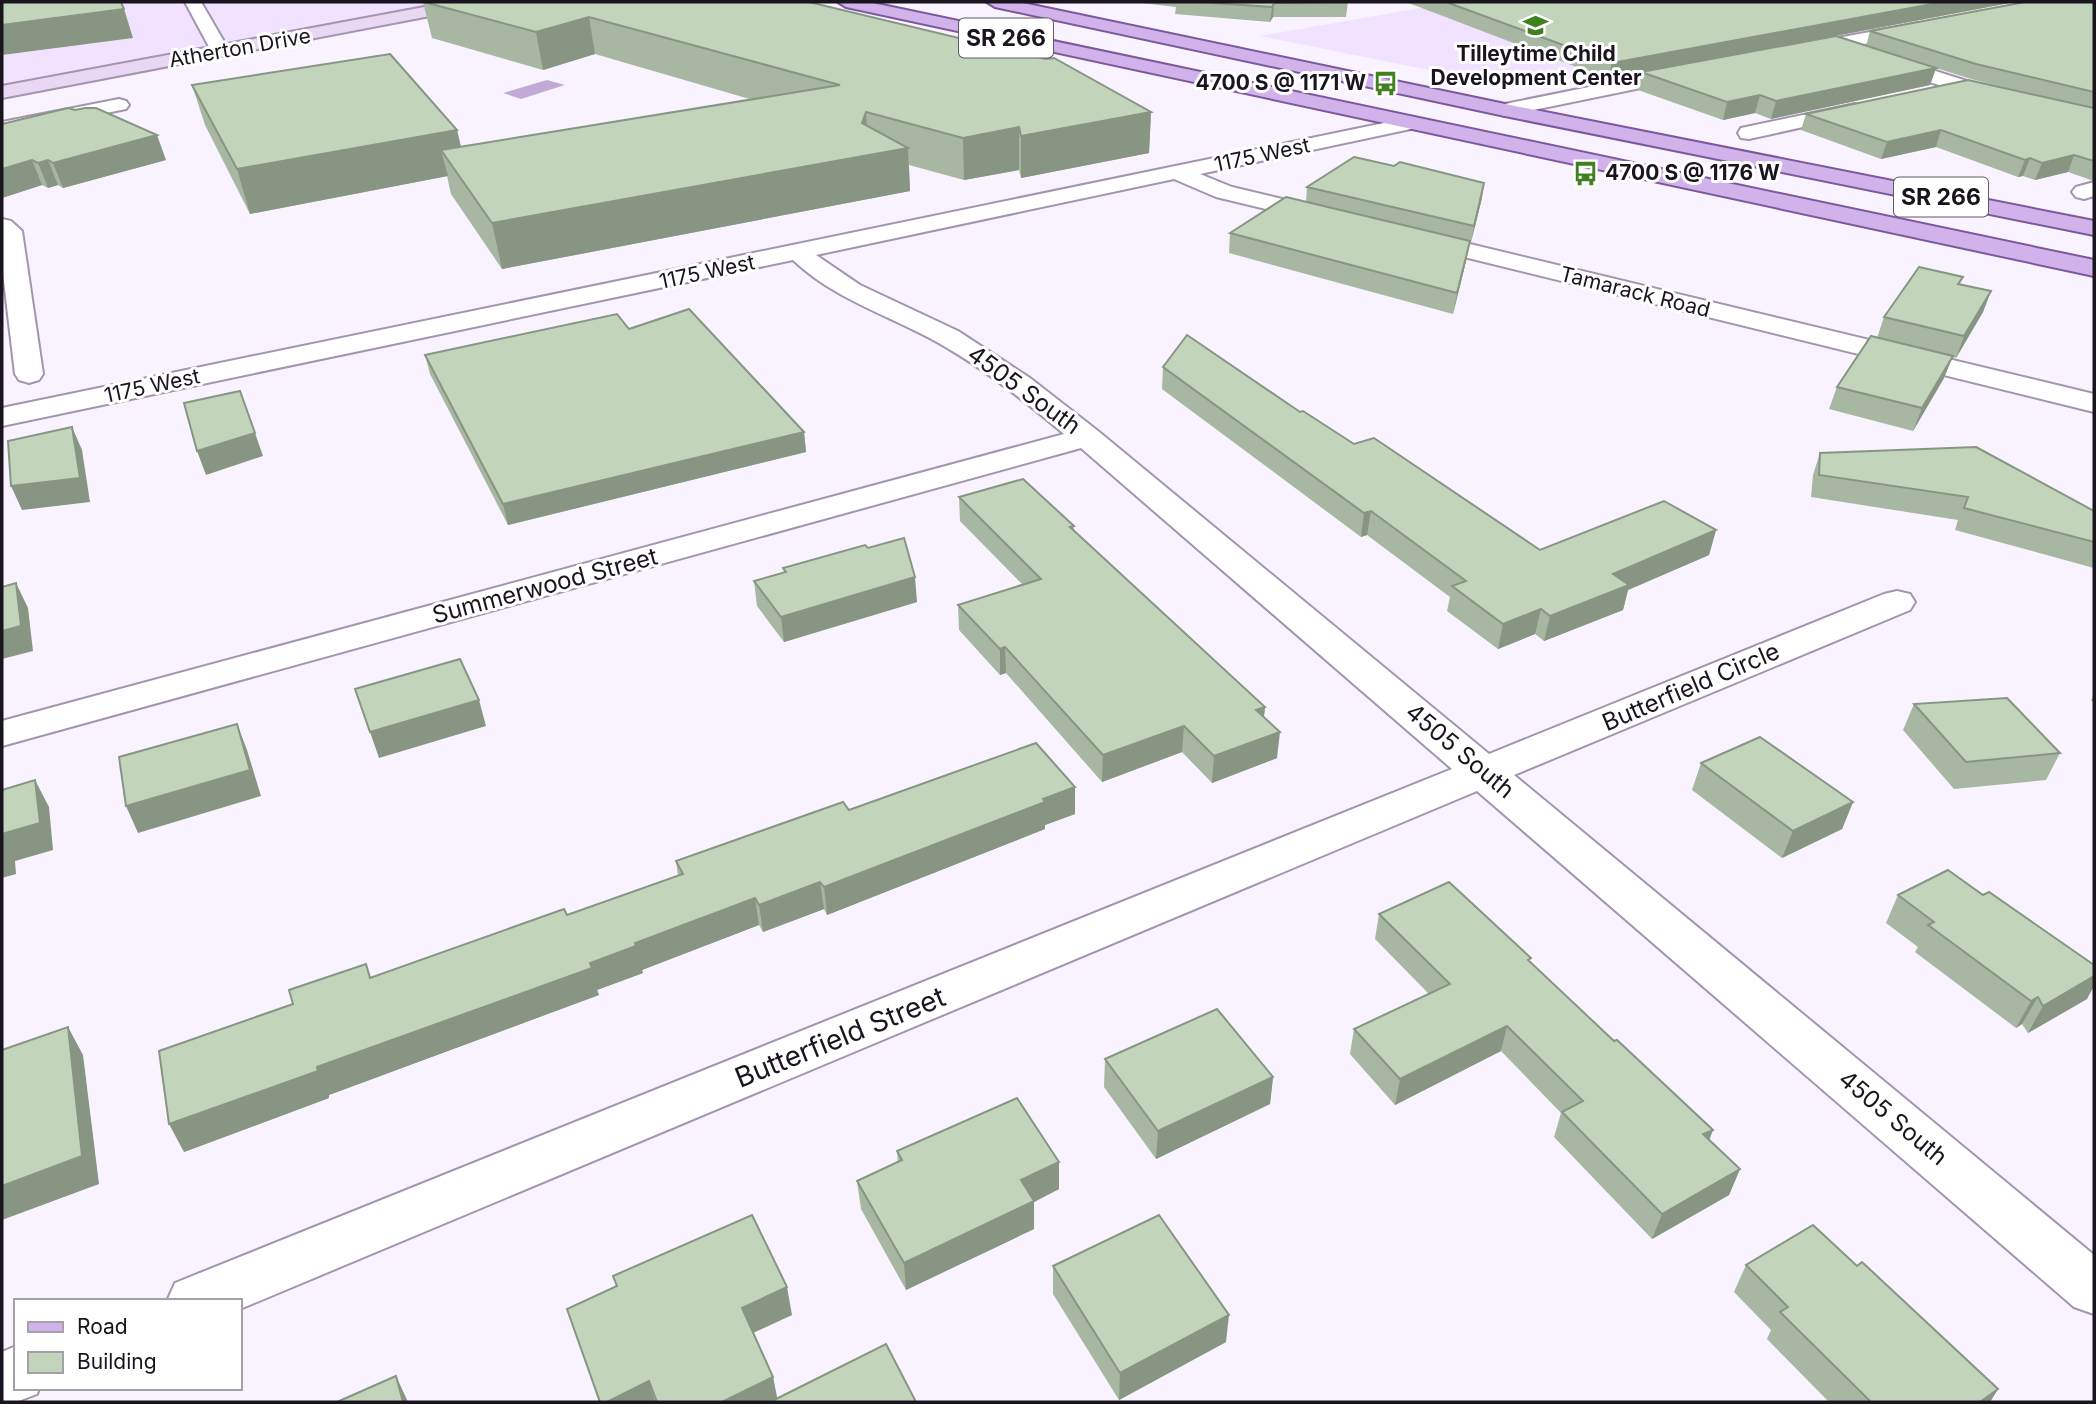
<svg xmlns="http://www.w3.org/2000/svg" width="2096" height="1404" viewBox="0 0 2096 1404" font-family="Inter,sans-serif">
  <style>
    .built { fill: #f1e3ff }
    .water { fill: #c2aad7 }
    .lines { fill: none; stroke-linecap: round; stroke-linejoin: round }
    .street-casing { stroke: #a395af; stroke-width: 4 }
    .secondary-casing { stroke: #a395af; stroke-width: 4 }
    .primary-casing { stroke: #7c599a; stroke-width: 4 }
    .street { fill: #fff; fill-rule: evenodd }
    .secondary { fill: #e8d8f4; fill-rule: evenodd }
    .primary { fill: #d1b2ea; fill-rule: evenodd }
    .wall { fill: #a7b7a1 }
    .shaded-wall { fill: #889583 }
    .building { fill: #c2d5bb; stroke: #889583; stroke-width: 2 }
    .labels { text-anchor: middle; stroke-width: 6; stroke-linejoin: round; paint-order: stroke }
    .far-street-label { font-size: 21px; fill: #19141e; stroke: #fff }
    .far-poi-label { font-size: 21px; font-weight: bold; fill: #19141e; stroke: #fff }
    .shield { fill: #fff; stroke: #5e5a62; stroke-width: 2 }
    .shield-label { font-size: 23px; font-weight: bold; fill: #19141e }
    .street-label { font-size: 24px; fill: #19141e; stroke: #fff }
    .near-street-label { font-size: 28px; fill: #19141e; stroke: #fff }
  </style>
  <rect width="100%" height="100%" fill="#f8f3fe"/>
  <!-- built -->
  <g class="built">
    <path d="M2,2H440L279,34L2,84Z"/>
    <path d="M1455,2H1559L1690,55L1518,88L1260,36Z"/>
  </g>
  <!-- water -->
  <path class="water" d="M547,80L565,85L521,99L503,93Z"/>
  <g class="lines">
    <defs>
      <g id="street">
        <path d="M185,2H201L230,52L228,56H214Z"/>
        <path d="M1919,23L1925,24L1928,28L1925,32L1799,57L1790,51L1799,45Z"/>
        <path d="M1882,54L1970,82L2094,112V124L1957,91L1875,64L1872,60Z"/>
        <path d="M1692,66L1699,68L1702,72L1699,76L1505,116L1498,114L1495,110L1498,106L1505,104Z"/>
        <path d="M119,99L126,101L129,105L126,109L2,134V122Z"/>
        <path d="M1855,104L1862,106L1865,110L1862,114L1749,139L1741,138L1738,133L1741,128Z"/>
        <path d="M1413,117L1420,119L1423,123L1420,127L1200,174L1232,187L1332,211L1336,216L1332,221L1324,223L1216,197L1174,179L816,255L860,285L958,331L1030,378L1098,431L1489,754L1884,594L1897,591L1910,594L1915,602L1910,610L1514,775L2094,1255V1314L2074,1307L1477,791L240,1309V1301H167L175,1283L1452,769L1081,448L2,746V721L1064,434C1024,400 983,368 937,342C888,315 834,299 793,260L2,426V408Z"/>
        <path d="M2094,182V196L2084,199L2076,197L2072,192L2076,187Z"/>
        <path d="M2,219L11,221L22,231L43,374L39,380L29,383L19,380L15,374L2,264Z"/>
        <path d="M1416,231L2094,394V412L1407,243L1404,238L1407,233Z"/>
        <path d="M16,1346V1388H39L37,1394L16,1402H2V1352Z"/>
      </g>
      <path id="secondary" d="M451,2H486L477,7L2,98V86Z"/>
      <g id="primary">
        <path d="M838,2H868L2094,260V276L846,7Z"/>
        <path d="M987,2H1018L1505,104L2094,221V235L1505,116L995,7Z"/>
      </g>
    </defs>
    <!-- street casing -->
    <use href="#street" class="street-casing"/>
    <!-- secondary casing -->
    <use href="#secondary" class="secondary-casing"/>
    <!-- primary casing -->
    <use href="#primary" class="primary-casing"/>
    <!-- street -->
    <use href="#street" class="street"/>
    <!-- secondary -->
    <use href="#secondary" class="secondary"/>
    <!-- primary -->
    <use href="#primary" class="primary"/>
  </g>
  <!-- wall -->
  <g class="wall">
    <path d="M423,2H809L1151,112L1149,153L1021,178L1019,170L964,180L909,165L910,191L502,269L451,194L447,176L250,214L205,125L192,85L457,130L461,147L753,100L595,54L543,70L432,38Z"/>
    <path d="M1133,2H1348L1346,17H1273L1270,22L1175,14L1176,7Z"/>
    <path d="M1406,2H2015L1608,79Z"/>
    <path d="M2094,2V181L2068,172L2035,180L2023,176L2018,177L1936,147L1881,159L1801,130L1806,114L2014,90L1971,79L1866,46L1870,31Z"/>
    <path d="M1936,68L1930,85L1771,119L1755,113L1723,120L1638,90L1641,72Z"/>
    <path d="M2,124L166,160L63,188L58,185L48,188L42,185L2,198Z"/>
    <path d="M1307,187L1482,198L1471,242L1470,241L1466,261L1453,314L1229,253L1230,233L1306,202Z"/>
    <path d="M1963,277L1960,284L1991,291L1983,312L1956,358L1952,357L1944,378L1913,431L1829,409L1837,387L1877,338L1884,317Z"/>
    <path d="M629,329L804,432L806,452L508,525L430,374L425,355Z"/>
    <path d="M1163,367L1354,444L1540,550L1716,530L1709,555L1628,590L1623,610L1544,641L1535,634L1498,649L1447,611L1450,597L1367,535L1361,537L1162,389Z"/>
    <path d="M1820,453L2094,511V568L1955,530L1958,520L1811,497L1813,475Z"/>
    <path d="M959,497L1074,526V531L1265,707L1264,717L1277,758L1212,783L1182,752L1102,782L1006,673L1000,675L959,630L958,605L1022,584L960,521Z"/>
    <path d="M783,568L917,602L784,642L757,606L754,581L784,572Z"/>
    <path d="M2094,693V702L2091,701Z"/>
    <path d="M1914,704L2060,753L2046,780L1954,789L1903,730Z"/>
    <path d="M1701,763L1853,802L1842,829L1782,858L1692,790Z"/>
    <path d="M1075,787V814L1045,825V829L827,915L824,909L763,932L759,925L642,970L643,973L597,990L599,995L329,1095V1098L184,1152L366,964L371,978L567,915L678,876L676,861L849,810Z"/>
    <path d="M1898,895L2087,999L2028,1033L2022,1024L2016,1028L1915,952L1918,947L1886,923Z"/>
    <path d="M1379,914L1530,962L1614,1041L1713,1130L1709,1140L1740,1169L1729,1195L1652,1239L1554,1137L1561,1113L1501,1051L1395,1105L1350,1054L1354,1029L1429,994L1375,939Z"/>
    <path d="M1105,1059L1273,1077L1270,1104L1156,1159L1104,1087Z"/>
    <path d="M897,1151L1059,1162V1189L1034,1202V1229L906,1290L861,1209L857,1181L898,1162Z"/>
    <path d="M1746,1265L1857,1266L1998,1389L1990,1402H1829L1767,1339L1771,1330L1734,1292Z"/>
    <path d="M1053,1266L1226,1342L1119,1400L1053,1294Z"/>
    <path d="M613,1276L792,1315L753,1333L773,1377L777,1399L916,1402H599L567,1309L616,1286Z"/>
  </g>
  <!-- shaded-wall -->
  <g class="shaded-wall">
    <path d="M1943,2H2015L1608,79L1612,63Z"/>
    <path d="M1274,3L1273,17L1270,22L1272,7Z"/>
    <path d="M124,9L133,38L2,55V25Z"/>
    <path d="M589,17L595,54L543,70L536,32Z"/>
    <path d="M1936,68L1930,85L1771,119L1776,101Z"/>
    <path d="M1760,95L1755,113L1723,120L1727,102Z"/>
    <path d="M866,112L869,155L908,148L910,191L502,269L492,223L862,123Z"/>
    <path d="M1151,112L1149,153L1021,178V136Z"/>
    <path d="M1019,127V170L964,180L963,138Z"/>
    <path d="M457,130L467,173L441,150L448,176L250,214L237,169Z"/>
    <path d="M1941,130L1936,147L1881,159L1887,142Z"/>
    <path d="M157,135L166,160L63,188L53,163Z"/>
    <path d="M2074,155L2068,172L2035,180L2042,163Z"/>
    <path d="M2030,158L2023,176L2018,177L2025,160Z"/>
    <path d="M32,160L42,185L2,198V169Z"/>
    <path d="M48,160L58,185L48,188L38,163Z"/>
    <path d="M1484,183L1482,198L1471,242L1474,226Z"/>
    <path d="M1470,241L1466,261L1453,314L1457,293Z"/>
    <path d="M1991,291L1983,312L1956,358L1964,336Z"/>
    <path d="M1953,356L1944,378L1913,431L1922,408Z"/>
    <path d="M72,427L82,450L90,502L22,510L11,486Z"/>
    <path d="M804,432L806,452L508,525L503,504Z"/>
    <path d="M255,433L263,456L206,475L197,451Z"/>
    <path d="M1371,511L1367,535L1361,537L1364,513Z"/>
    <path d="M1716,530L1709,555L1628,590L1623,610L1544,641L1550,616L1613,574Z"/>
    <path d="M915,577L917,602L784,642L781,617Z"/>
    <path d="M16,583L28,608L33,651L2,659V631Z"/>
    <path d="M1541,609L1535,634L1498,649L1503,624Z"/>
    <path d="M1005,647L1006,673L1000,675V649Z"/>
    <path d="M479,700L486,726L379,758L370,732Z"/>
    <path d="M1265,707L1262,733L1256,710Z"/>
    <path d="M237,724L247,750L261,796L138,833L126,806Z"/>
    <path d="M1184,726L1182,752L1102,782L1103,755Z"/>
    <path d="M1280,732L1277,758L1212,783L1214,756Z"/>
    <path d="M35,780L49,807L53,850L15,861L16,874L2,878V834Z"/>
    <path d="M1075,787V814L1045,825V829L827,915L824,887Z"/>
    <path d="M1853,802L1842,829L1782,858L1793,831Z"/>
    <path d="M820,882L824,909L763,932L759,905Z"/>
    <path d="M755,898L759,925L642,970L643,973L597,990L599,995L329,1095V1098L184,1152L169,1124L635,943Z"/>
    <path d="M2094,976V986L2087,999L2028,1033L2043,1006Z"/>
    <path d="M2038,997L2022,1024L2016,1028L2031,1001Z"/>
    <path d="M1507,1026L1501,1051L1395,1105L1400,1079Z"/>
    <path d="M68,1027L83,1055L99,1184L2,1220V1186Z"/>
    <path d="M1273,1077L1270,1104L1156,1159L1158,1131Z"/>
    <path d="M1713,1130L1703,1155V1134Z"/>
    <path d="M1059,1162V1189L1034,1202V1229L906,1290L904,1263L1021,1180Z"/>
    <path d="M1740,1169L1729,1195L1652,1239L1662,1214Z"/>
    <path d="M787,1287L792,1315L748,1335L742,1308Z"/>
    <path d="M1229,1315L1226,1342L1119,1400L1120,1373Z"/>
    <path d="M396,1376L408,1402H403Z"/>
    <path d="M773,1377L778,1402H722Z"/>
    <path d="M649,1381L655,1402H607Z"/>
    <path d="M1998,1389L1990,1402H1980Z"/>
  </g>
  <!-- building -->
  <g class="building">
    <path d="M2,2H121L124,9L2,25Z"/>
    <path d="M424,2H809L1046,59L1054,58L1151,112L1021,136L1019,127L963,138L866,112L862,123L908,148L492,223L441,150L840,85L589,17L536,32Z"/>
    <path d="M1199,2H1348L1274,3L1272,7Z"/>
    <path d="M1446,2H1943L1612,63Z"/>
    <path d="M2025,2H2094V92L1976,64L1870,31Z"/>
    <path d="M1836,36L1936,68L1776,101L1760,95L1727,102L1641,72Z"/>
    <path d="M390,54L457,130L237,169L192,85Z"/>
    <path d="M1968,80L2094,108V161L2074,155L2042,163L2030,158L2025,160L1941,130L1887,142L1806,114Z"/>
    <path d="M68,108L75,110L85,108H96L157,135L53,163L48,160L38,163L32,160L2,169V124Z"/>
    <path d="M1354,157L1394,166L1400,162L1484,183L1474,226L1307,187Z"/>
    <path d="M1286,197L1470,241L1457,293L1230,233Z"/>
    <path d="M1919,267L1963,277L1958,284L1991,291L1964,336L1884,317Z"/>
    <path d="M689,309L804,432L503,504L425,355L617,314L629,329Z"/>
    <path d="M1187,335L1300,412L1303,411L1354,444L1374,438L1540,550L1664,501L1716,530L1613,574L1629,585L1550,616L1541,609L1503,624L1452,586L1466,581L1371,511L1364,513L1163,367Z"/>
    <path d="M1871,336L1953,356L1922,408L1837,387Z"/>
    <path d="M240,391L255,433L197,451L184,403Z"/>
    <path d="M72,427L80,478L11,486L8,441Z"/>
    <path d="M1976,447L2094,511V542L1964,508L1968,497L1819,475L1820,453Z"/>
    <path d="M1023,479L1074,526L1070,527L1265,707L1256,710L1280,732L1214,756L1184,726L1103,755L1005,647L1000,649L958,605L1041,579L959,497Z"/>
    <path d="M904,538L915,577L781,617L754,581L786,572L783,568L865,545L868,548Z"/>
    <path d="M16,583L21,626L2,631V587Z"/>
    <path d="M460,659L479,700L370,732L355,689Z"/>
    <path d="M2007,698L2060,753L1966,762L1914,704Z"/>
    <path d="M237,724L250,770L126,806L119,757Z"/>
    <path d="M1760,737L1853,802L1793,831L1701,763Z"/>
    <path d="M1036,743L1075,787L1043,799L1045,802L824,887L820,882L759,905L755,898L635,943L636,946L590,963L592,968L317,1067L318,1071L169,1124L159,1051L293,1004L289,990L366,964L370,978L564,909L567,915L683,874L676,861L843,802L849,810Z"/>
    <path d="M35,780L40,823L2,834V790Z"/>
    <path d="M1948,870L1983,895L1989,892L2094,965V976L2043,1006L2038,997L2031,1001L1928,925L1934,922L1898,895Z"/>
    <path d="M1449,882L1531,958L1528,960L1614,1041L1617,1040L1713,1130L1703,1134L1740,1169L1662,1214L1562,1112L1583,1101L1507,1026L1400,1079L1354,1029L1450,984L1379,914Z"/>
    <path d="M1217,1009L1273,1077L1158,1131L1105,1059Z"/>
    <path d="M68,1027L82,1156L2,1186V1050Z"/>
    <path d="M1017,1098L1059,1162L1021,1180L1034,1201L904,1263L857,1181L902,1160L897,1151Z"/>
    <path d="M752,1215L787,1287L742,1308L773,1377L722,1402H657L649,1381L607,1402H600L567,1309L617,1286L613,1276Z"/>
    <path d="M1159,1215L1229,1315L1120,1373L1053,1266Z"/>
    <path d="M1813,1225L1857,1266L1862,1262L1998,1389L1980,1402H1871L1780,1312L1788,1307L1746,1265Z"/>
    <path d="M886,1344L916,1402H770Z"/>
    <path d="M396,1376L403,1402H337Z"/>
  </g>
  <!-- icons -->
  <defs>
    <symbol id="school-bare" viewBox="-9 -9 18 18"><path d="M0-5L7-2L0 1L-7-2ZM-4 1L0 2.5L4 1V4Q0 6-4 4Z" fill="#41801f" stroke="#fff" stroke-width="2.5" paint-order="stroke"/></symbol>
    <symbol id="bus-bare" viewBox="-9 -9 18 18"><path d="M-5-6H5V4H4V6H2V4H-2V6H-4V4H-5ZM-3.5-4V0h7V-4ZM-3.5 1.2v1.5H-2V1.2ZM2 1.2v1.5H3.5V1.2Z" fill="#41801f" stroke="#fff" stroke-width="2.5" paint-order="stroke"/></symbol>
  </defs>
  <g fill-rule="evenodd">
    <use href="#school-bare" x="1518" y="8" width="35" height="35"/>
    <use href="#bus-bare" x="1368" y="66" width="35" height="35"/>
    <use href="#bus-bare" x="1568" y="156" width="35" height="35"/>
  </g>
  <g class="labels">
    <!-- far-street labels -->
    <g class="far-street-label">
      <text transform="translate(240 48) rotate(-10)" y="7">Atherton Drive</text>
      <text transform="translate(1262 155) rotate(-12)" y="7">1175 West</text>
      <text transform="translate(707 272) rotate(-12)" y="7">1175 West</text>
      <text transform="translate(1635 292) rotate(14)" y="7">Tamarack Road</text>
      <text transform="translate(152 386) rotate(-12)" y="7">1175 West</text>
    </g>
    <!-- far-poi labels -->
    <g class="far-poi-label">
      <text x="1536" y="61">Tilleytime Child<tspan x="1536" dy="24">Development Center</tspan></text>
      <text x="1366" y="90" text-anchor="end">4700 S @ 1171 W</text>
      <text x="1605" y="180" text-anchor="start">4700 S @ 1176 W</text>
    </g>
    <!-- shield labels -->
    <g class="shield">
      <rect x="959" y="18.5" width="94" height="39" rx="5"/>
      <rect x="1894" y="177.5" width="94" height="39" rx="5"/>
    </g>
    <g class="shield-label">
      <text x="1006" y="46">SR 266</text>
      <text x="1941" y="205">SR 266</text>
    </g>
    <!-- street labels -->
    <g class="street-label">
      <text transform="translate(1024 390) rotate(36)" y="8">4505 South</text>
      <text transform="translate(545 586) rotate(-15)" y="8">Summerwood Street</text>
      <text transform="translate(1691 687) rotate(-23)" y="8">Butterfield Circle</text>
      <text transform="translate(1460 751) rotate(40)" y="8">4505 South</text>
      <text transform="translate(1893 1118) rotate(40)" y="8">4505 South</text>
    </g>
    <!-- near-street labels -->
    <g class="near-street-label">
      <text transform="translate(840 1037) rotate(-22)" y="10">Butterfield Street</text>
    </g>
  </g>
  <!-- border -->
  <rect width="2096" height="1404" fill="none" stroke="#19141e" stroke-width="7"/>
  <!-- legend -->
  <rect x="14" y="1299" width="228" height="91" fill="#ffffff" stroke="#a3a1a5" stroke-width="2"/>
  <rect x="28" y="1322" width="35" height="10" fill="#d1b2ea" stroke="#a3a1a5" stroke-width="2"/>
  <text x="77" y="1334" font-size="21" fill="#19141e">Road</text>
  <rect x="28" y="1352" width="35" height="21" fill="#c2d5bb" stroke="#a3a1a5" stroke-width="2"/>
  <text x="77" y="1369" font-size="21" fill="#19141e">Building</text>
</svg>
